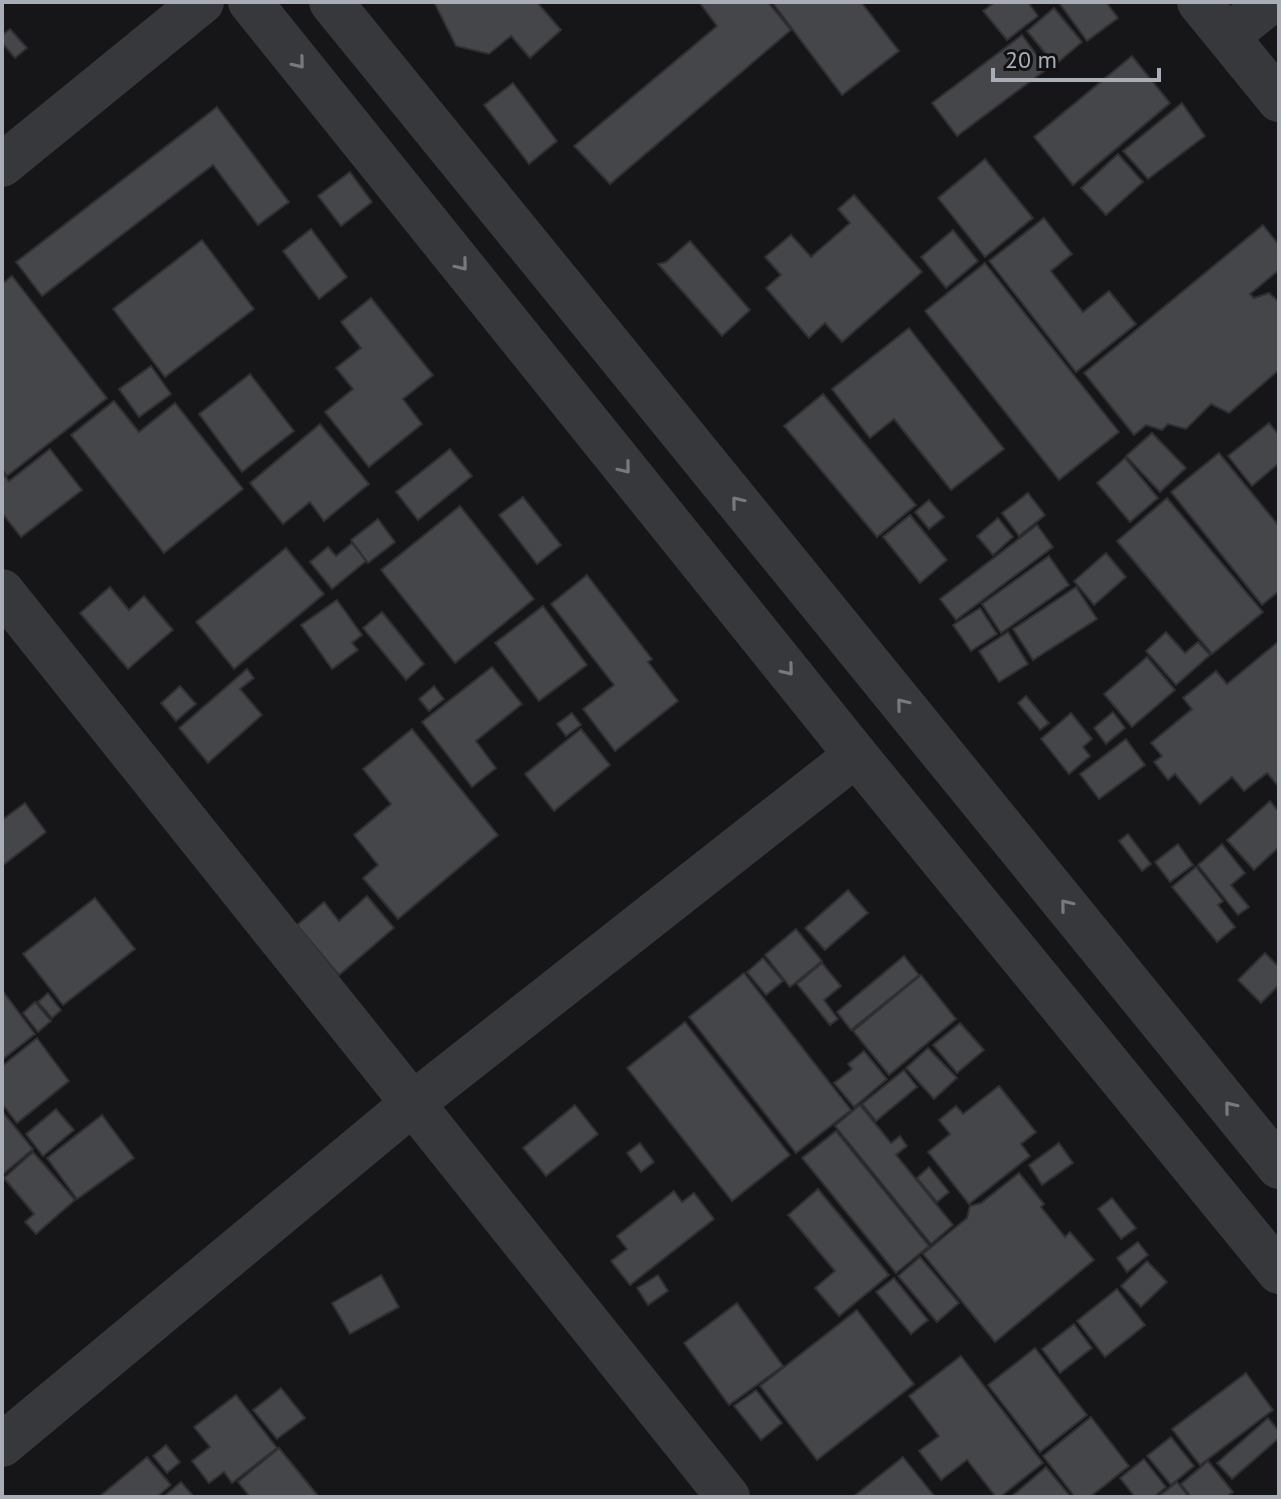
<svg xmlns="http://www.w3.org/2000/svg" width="1281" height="1499" viewBox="0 0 1281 1499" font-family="'PT Sans',sans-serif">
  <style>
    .building { fill: #45464a; stroke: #303033; stroke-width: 2 }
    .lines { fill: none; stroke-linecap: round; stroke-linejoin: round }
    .minor { stroke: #37383c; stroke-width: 44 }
    .tertiary { stroke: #37383c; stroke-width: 44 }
    .oneway { stroke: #76797f }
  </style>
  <rect width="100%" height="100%" fill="#161618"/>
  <!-- building -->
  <g class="building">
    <path d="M434,2H537L561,30L530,58L511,36L489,54L456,46Z"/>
    <path d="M699,2H768L791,30L610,184L574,146L717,26Z"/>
    <path d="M772,2H861L899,51L842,95Z"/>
    <path d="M995,2H1028L1038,16L1007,40L983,11Z"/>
    <path d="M1063,2H1106L1118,18L1087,41L1060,4Z"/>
    <path d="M1054,8L1082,42L1055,65L1027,31Z"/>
    <path d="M10,29L27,48L15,58L2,43V35Z"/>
    <path d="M1022,35L1047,69L957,136L932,103Z"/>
    <path d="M1132,56L1170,103L1073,185L1034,137Z"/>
    <path d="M513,83L557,141L529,164L484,105Z"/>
    <path d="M1182,103L1205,136L1148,179L1123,151Z"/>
    <path d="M217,107L289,202L258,225L213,165L42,296L16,262Z"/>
    <path d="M1118,154L1143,182L1106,215L1081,188Z"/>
    <path d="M985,159L1033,218L985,257L938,198Z"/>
    <path d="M350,172L372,202L341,226L318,196Z"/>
    <path d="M854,195L922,272L842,342L825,323L809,338L766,288L781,275L765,257L791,235L811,257L850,223L838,209Z"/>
    <path d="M1044,218L1072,254L1051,271L1083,312L1109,291L1136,324L1076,372L989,261Z"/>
    <path d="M1263,225L1279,245V270L1250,294L1254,298L1269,293L1279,302V370L1229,413L1211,404L1186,429L1168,424L1162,430L1146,425L1134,435L1084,373Z"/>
    <path d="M311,229L347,277L319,299L283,251Z"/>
    <path d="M953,230L978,261L946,288L921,257Z"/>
    <path d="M202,240L254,309L165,377L113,309Z"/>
    <path d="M690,241L750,310L722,336L658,264L666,262Z"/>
    <path d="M985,263L1119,432L1059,480L925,311Z"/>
    <path d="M12,276L107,398L7,476L2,469V284Z"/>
    <path d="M371,298L433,375L403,399L422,424L369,467L325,412L353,389L336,368L361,348L341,322Z"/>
    <path d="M909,328L1004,449L951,490L894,419L870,438L832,389Z"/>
    <path d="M151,366L171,394L139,417L119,389Z"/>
    <path d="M250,374L294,431L242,472L199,414Z"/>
    <path d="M823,394L916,505L877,537L784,426Z"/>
    <path d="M114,401L139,432L175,403L243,489L164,553L71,435Z"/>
    <path d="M1269,423L1279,435V463L1252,486L1228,456Z"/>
    <path d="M320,424L369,484L324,521L310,502L283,524L250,483Z"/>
    <path d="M1152,433L1186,468L1160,492L1126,456Z"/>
    <path d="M50,449L82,490L21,537L2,513V472L9,481Z"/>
    <path d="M450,449L472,476L418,520L396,492Z"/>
    <path d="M1219,453L1279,526V591L1262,605L1171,492Z"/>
    <path d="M1125,458L1158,498L1130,522L1097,483Z"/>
    <path d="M1028,493L1045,515L1019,536L1002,513Z"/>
    <path d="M523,497L561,545L537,564L499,515Z"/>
    <path d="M1167,498L1263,612L1212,654L1117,541Z"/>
    <path d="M929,500L944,517L929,529L915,512Z"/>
    <path d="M460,506L534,599L455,663L381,570Z"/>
    <path d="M910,515L947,560L920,583L883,537Z"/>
    <path d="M998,518L1013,537L993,555L977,536Z"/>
    <path d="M378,519L395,542L368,563L351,540Z"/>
    <path d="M1037,525L1053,547L956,620L940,599Z"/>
    <path d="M352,543L366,561L332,589L310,562L328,547L336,556Z"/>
    <path d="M286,548L324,594L234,669L196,622Z"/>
    <path d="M1106,553L1126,577L1094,605L1074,581Z"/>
    <path d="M1049,556L1069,585L1001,633L982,604Z"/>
    <path d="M587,575L652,659L648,662L678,701L615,751L583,709L614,685L551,604Z"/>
    <path d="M110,587L129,610L144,596L173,630L128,669L80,613Z"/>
    <path d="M1076,587L1097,619L1033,660L1013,629Z"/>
    <path d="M337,600L362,635L352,643L358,650L332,669L301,625Z"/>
    <path d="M543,606L587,665L539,701L495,643Z"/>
    <path d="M980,608L997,634L971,651L953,625Z"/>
    <path d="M382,612L424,664L406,680L363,628Z"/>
    <path d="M1008,632L1028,664L999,682L979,651Z"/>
    <path d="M1166,632L1185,653L1198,642L1210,655L1176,685L1146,651Z"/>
    <path d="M1279,641V787L1267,773L1244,791L1232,777L1200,804L1175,774L1168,780L1154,762L1162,756L1151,743L1192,709L1183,698L1216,671L1227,684Z"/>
    <path d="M1147,657L1175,690L1132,727L1104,694Z"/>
    <path d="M492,667L522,704L476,741L496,768L472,787L422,722Z"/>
    <path d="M247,669L254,678L240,689L262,715L208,763L179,728Z"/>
    <path d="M180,686L196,704L176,721L161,703Z"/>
    <path d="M434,686L444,699L429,711L419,699Z"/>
    <path d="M1026,696L1049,723L1040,730L1018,703Z"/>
    <path d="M1113,712L1125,728L1106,744L1094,728Z"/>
    <path d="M572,713L581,725L566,736L557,724Z"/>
    <path d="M1071,713L1092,739L1083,747L1090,756L1069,774L1041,739Z"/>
    <path d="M412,729L498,835L398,919L363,878L378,865L354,835L391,804L363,769Z"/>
    <path d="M581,729L610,765L554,811L525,774Z"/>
    <path d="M1126,739L1145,765L1099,799L1080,774Z"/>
    <path d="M1270,801L1279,812V847L1254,870L1227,840Z"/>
    <path d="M25,803L46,832L2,866V820Z"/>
    <path d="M1128,834L1151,864L1142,871L1119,841Z"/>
    <path d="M1178,844L1193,865L1170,882L1155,862Z"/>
    <path d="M1222,844L1245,873L1231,885L1249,907L1238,915L1198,865Z"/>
    <path d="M1196,867L1223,901L1218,905L1235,927L1217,942L1172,887Z"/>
    <path d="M848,890L868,913L825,950L805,928Z"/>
    <path d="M367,896L394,928L339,975L297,925L324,902L339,921Z"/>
    <path d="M95,898L135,949L63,1005L23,954Z"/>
    <path d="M796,929L822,961L790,987L765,955Z"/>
    <path d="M1265,953L1279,967V985L1261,1003L1238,980Z"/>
    <path d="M904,956L919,975L851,1030L837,1012Z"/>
    <path d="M763,958L783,981L766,995L747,972Z"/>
    <path d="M822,963L841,986L824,1000L838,1019L830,1025L797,984Z"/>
    <path d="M744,973L851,1110L796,1153L689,1017Z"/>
    <path d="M921,975L956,1019L889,1075L853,1031Z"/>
    <path d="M2,990L35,1034L2,1060Z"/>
    <path d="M48,993L61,1010L52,1018L38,1002Z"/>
    <path d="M35,1002L51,1021L38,1032L23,1013Z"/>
    <path d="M685,1022L790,1155L732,1201L627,1068Z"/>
    <path d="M960,1023L984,1050L957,1073L933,1045Z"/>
    <path d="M37,1038L69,1081L17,1123L2,1104V1066Z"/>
    <path d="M928,1048L957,1078L934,1099L906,1068Z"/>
    <path d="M864,1051L887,1079L854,1107L834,1083L852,1069L848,1064Z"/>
    <path d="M904,1070L917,1087L876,1121L862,1104Z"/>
    <path d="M999,1086L1036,1132L1021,1144L1030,1156L969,1204L928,1152L950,1134L939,1120L956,1106L963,1114Z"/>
    <path d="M575,1105L598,1134L546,1176L523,1148Z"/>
    <path d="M860,1105L891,1143L900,1136L907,1146L896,1155L953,1225L931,1244L835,1126Z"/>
    <path d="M56,1109L74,1130L43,1156L26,1134Z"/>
    <path d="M2,1111L33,1149L2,1175Z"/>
    <path d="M102,1115L134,1158L77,1199L47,1158Z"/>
    <path d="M836,1131L929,1246L896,1273L802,1158Z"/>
    <path d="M640,1143L654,1162L641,1172L627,1153Z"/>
    <path d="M1059,1143L1073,1163L1042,1185L1029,1165Z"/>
    <path d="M33,1152L75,1200L36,1234L25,1222L34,1214L4,1178Z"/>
    <path d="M929,1167L949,1192L937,1202L917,1178Z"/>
    <path d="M1019,1173L1044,1204L1041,1207L1065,1237L1070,1232L1094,1260L995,1342L923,1254L967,1218L970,1206L981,1203Z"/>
    <path d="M818,1189L889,1275L839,1316L815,1288L835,1271L788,1215Z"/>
    <path d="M674,1191L682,1202L694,1193L714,1219L630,1285L611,1261L627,1249L617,1236Z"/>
    <path d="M1112,1198L1136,1228L1121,1239L1098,1209Z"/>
    <path d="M1138,1242L1148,1255L1127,1272L1117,1258Z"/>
    <path d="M920,1257L959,1303L937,1322L898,1276Z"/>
    <path d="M1147,1261L1167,1282L1141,1307L1121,1286Z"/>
    <path d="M381,1275L399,1307L350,1334L332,1303Z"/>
    <path d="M658,1275L668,1291L648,1305L637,1288Z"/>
    <path d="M894,1278L928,1320L911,1334L876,1292Z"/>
    <path d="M1117,1289L1145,1325L1105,1357L1077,1321Z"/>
    <path d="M737,1303L783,1366L729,1405L684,1343Z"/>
    <path d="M857,1310L914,1384L817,1460L760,1386Z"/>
    <path d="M1074,1324L1092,1348L1060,1373L1042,1349Z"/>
    <path d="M1035,1348L1087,1415L1040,1452L988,1385Z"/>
    <path d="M961,1356L1043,1463L1000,1497H996L967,1460L941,1480L919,1451L939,1436L909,1396Z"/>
    <path d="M1246,1373L1273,1410L1200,1465L1172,1429Z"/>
    <path d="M281,1388L305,1418L277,1439L253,1410Z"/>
    <path d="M756,1390L782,1423L761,1440L734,1406Z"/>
    <path d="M236,1395L277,1448L232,1483L224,1472L209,1483L192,1461L210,1447L194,1427Z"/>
    <path d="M1091,1417L1129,1466L1090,1497H1075L1043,1456Z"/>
    <path d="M1268,1418L1279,1431V1438L1232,1479L1217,1463Z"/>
    <path d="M1171,1437L1194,1466L1171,1485L1147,1456Z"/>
    <path d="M166,1445L180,1462L167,1473L153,1456Z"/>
    <path d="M279,1448L319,1497H250L238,1482Z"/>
    <path d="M147,1457L171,1485L157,1497H99Z"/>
    <path d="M903,1457L935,1497H853Z"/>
    <path d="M1144,1459L1166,1487L1154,1497H1135L1120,1478Z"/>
    <path d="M1208,1461L1233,1492L1226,1497H1191L1181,1484Z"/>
    <path d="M1046,1467L1071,1497H1011Z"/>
    <path d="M181,1482L194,1497H163Z"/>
    <path d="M1177,1482L1189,1497H1158Z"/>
  </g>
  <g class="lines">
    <!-- minor -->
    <g class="minor">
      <path d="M1199,2L1279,100"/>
      <path d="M1228,36L1270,2"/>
      <path d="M2,165L202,2"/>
      <path d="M2,591L728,1497"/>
      <path d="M2,1445L412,1104L856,755"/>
    </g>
    <!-- tertiary -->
    <g class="tertiary">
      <path d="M250,2L856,755L1279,1272"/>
      <path d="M331,2L1279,1167"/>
    </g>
  </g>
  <!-- one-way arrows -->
  <defs><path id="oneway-chevron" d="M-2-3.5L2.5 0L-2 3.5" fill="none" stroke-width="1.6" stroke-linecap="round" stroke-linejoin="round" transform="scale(2)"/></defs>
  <g class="oneway">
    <use href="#oneway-chevron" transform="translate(299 63) rotate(51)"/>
    <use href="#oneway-chevron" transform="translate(462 265) rotate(51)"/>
    <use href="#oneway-chevron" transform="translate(625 468) rotate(51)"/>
    <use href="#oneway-chevron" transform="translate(737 502) rotate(-129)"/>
    <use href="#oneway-chevron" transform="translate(788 670) rotate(51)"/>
    <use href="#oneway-chevron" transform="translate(902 704) rotate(-129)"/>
    <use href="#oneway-chevron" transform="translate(1066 905) rotate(-129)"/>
    <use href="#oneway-chevron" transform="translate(1230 1107) rotate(-129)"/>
  </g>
  <!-- border -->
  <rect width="1281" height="1499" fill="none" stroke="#a9aeb6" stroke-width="8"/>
  <!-- scale -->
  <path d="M993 68v12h166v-12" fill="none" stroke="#a9aeb6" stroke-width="4"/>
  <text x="1005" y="68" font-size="24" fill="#a9aeb6" stroke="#111113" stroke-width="6" paint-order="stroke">20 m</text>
</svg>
